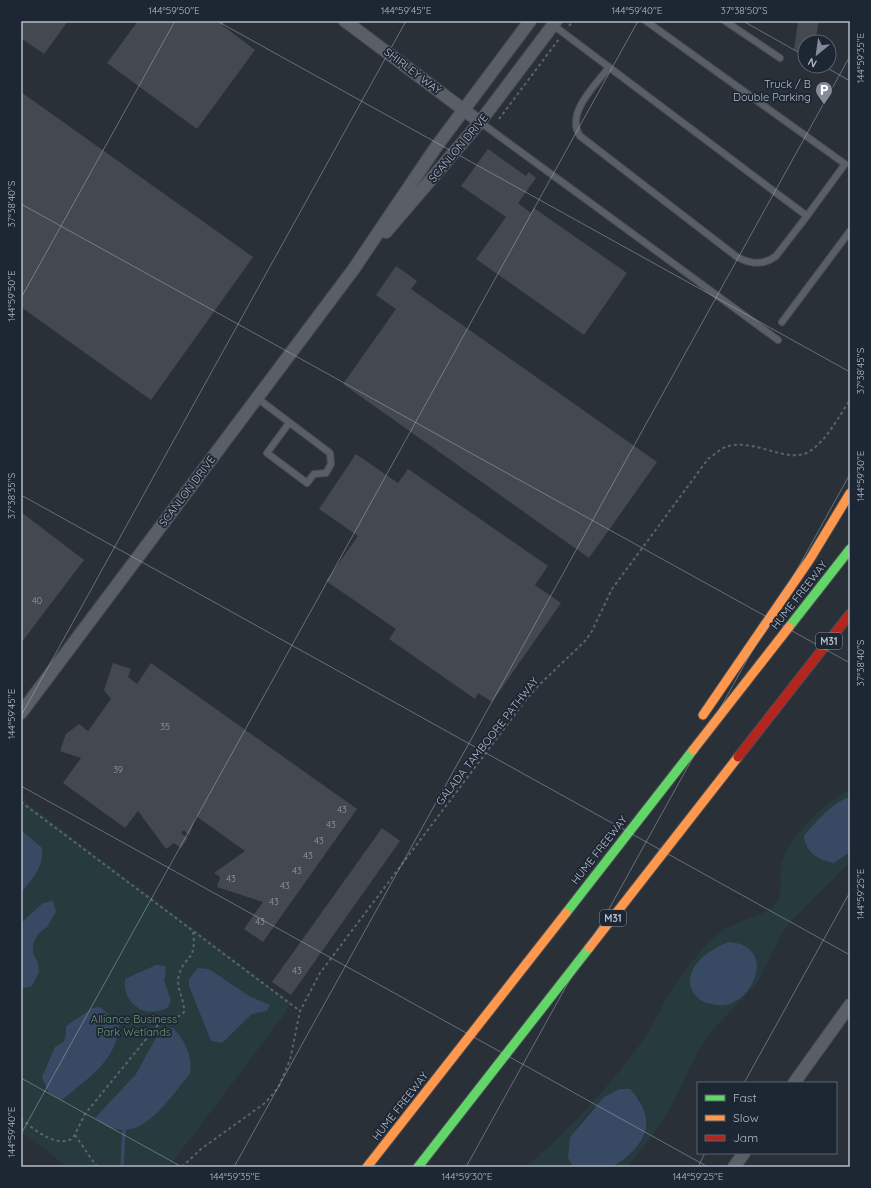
<svg xmlns="http://www.w3.org/2000/svg" width="871" height="1188" viewBox="0 0 871 1188" font-family="Quicksand,sans-serif">
  <style>
    .green { fill: #273a3e }
    .water { fill: #384963 }
    .lines { fill: none; stroke-linecap: round; stroke-linejoin: round }
    .stream { stroke: #384963; stroke-width: 3.5 }
    .building { fill: #444950 }
    .lane-casing { stroke: #484c53; stroke-width: 8 }
    .street-casing { stroke: #484c53; stroke-width: 14 }
    .fast-casing { stroke: #474c53; stroke-width: 11 }
    .slow-casing { stroke: #474c53; stroke-width: 11 }
    .jam-casing { stroke: #474c53; stroke-width: 11 }
    .path { stroke: #5d636a; stroke-width: 2; stroke-dasharray: 3 3; stroke-linecap: butt }
    .lane { stroke: #5a5e66; stroke-width: 6 }
    .street { stroke: #5a5e66; stroke-width: 12 }
    .fast { stroke: #63d668; stroke-width: 9 }
    .slow { stroke: #ff974d; stroke-width: 9 }
    .jam { stroke: #b3261e; stroke-width: 9 }
    .ticks { fill: none; stroke: #b4bcc9; stroke-width: 1; stroke-opacity: 0.45 }
    .labels { text-anchor: middle; stroke-width: 3.5; stroke-linejoin: round; paint-order: stroke }
    .number-label { font-size: 9px; fill: #989fab }
    .shield { fill: #1d2633; stroke: #878f9c; stroke-width: 1 }
    .shield-label { font-size: 10px; font-weight: bold; fill: #b4bcc9 }
    .street-label { font-size: 11px; fill: #b4bcc9; stroke: #1d2633 }
    .poi-label { font-size: 11px; fill: #b4bcc9; stroke: #1d2633; text-anchor: end }
    .park-label { font-size: 11px; fill: #6b9a76; stroke: #1d2633 }
    .neatline { fill: none; stroke: #b4bcc9; stroke-width: 1.5 }
    .ticks-label { font-size: 10px; text-anchor: middle; fill: #b4bcc9 }
  </style>
  <rect width="100%" height="100%" fill="#2a3038"/>
  <!-- green -->
  <g class="green">
    <path d="M850,790V797L844,799L817,821L834,863L850,852V862L785,928L758,982L712,1031L697,1053L669,1111L649,1140L628,1165L626,1167H609C628,1157 650,1142 647,1117C646,1111 642,1105 640,1099L604,1097C587,1117 558,1139 573,1167H527C569,1128 608,1089 641,1043C652,1029 659,1011 668,996C678,978 692,961 706,945C714,937 725,928 735,924C747,918 767,915 775,904C784,893 780,878 781,866C785,841 827,799 850,790Z"/>
    <path d="M21,799L291,1002L283,1016L169,1167H68L21,1132Z"/>
  </g>
  <!-- water -->
  <g class="water">
    <path d="M850,797V852L834,863C818,860 806,853 804,836C816,822 832,802 850,797Z"/>
    <path d="M21,830L42,848C44,867 33,878 21,893Z"/>
    <path d="M53,901L56,912L47,927L38,934L33,944V953L38,963L39,972L32,986L21,989V923L43,903Z"/>
    <path d="M729,942C777,946 754,1000 726,1005C722,1006 715,1005 711,1004C704,1003 697,999 693,992C681,970 709,948 729,942Z"/>
    <path d="M156,965L165,966L166,972L164,981L171,1000L168,1008C152,1014 138,1014 128,997C125,991 124,986 125,979Z"/>
    <path d="M198,968L209,969L249,996L270,1005L267,1011L252,1014L222,1043L211,1041L189,986V979Z"/>
    <path d="M100,1007L119,1024C118,1060 87,1079 62,1100L48,1092L42,1077L55,1047L64,1042L66,1034V1026L93,1008Z"/>
    <path d="M167,1028H173C185,1040 193,1058 190,1074C165,1103 137,1153 95,1118L136,1074L158,1034Z"/>
    <path d="M620,1089H630C649,1110 654,1129 633,1151C627,1157 619,1164 610,1167C600,1170 584,1167 573,1167L568,1158L570,1137L604,1097Z"/>
  </g>
  <g class="lines">
    <!-- stream -->
    <path class="stream" d="M122,1167L124,1130"/>
  </g>
  <!-- building -->
  <g class="building">
    <path d="M21,21H68L44,54L21,38Z"/>
    <path d="M138,21H225L222,25L255,50L197,129L107,63Z"/>
    <path d="M798,21H819L815,42H805V52L794,50Z"/>
    <path d="M21,92L253,257L151,400L21,307Z"/>
    <path d="M488,149L526,176L529,172L536,178L518,203L531,213L534,208L627,273L584,335L476,259L506,217L461,186Z"/>
    <path d="M396,266L417,281L411,289L657,462L589,558L343,384L396,309L376,295Z"/>
    <path d="M356,454L398,483L408,469L548,566L535,585L561,603L492,702L478,693L475,699L389,639L396,629L326,581L358,536L319,509Z"/>
    <path d="M21,512L84,560L21,643Z"/>
    <path d="M113,663L131,669L128,677L137,684L151,663L357,809L263,942L244,929L263,902L217,887L220,877L214,873L245,851L196,816L189,836L184,830L181,833L188,838L181,848L174,843L166,849L138,811L125,828L63,783L81,758L60,751L66,734L79,724L88,731L111,699L104,690Z"/>
    <path d="M382,828L400,841L291,995L272,982Z"/>
  </g>
  <g class="lines">
    <defs>
      <g id="lane">
        <path d="M725,21L780,58"/>
        <path d="M553,25L807,216L845,164L646,21"/>
        <path d="M609,67C595,86 565,113 580,136L737,257C750,264 763,266 776,256L807,216"/>
        <path d="M480,122L778,340"/>
        <path d="M782,322L850,231"/>
        <path d="M257,398L330,453L331,464L326,473L314,474L307,483L267,453L289,423"/>
      </g>
      <g id="street">
        <path d="M345,21L480,122"/>
        <path d="M386,232L480,122L556,21"/>
        <path d="M21,713L353,270L436,147L530,21"/>
        <path d="M794,1083L850,1005"/>
        <path d="M734,1167L744,1153"/>
      </g>
      <g id="fast">
        <path d="M789,627L850,549"/>
        <path d="M566,913L693,750"/>
        <path d="M418,1167L589,948"/>
      </g>
      <g id="slow">
        <path d="M703,715L810,559L850,493"/>
        <path d="M693,750L789,627"/>
        <path d="M589,948L738,757"/>
        <path d="M367,1167L566,913"/>
      </g>
      <path id="jam" d="M738,757L850,614"/>
    </defs>
    <!-- lane casing -->
    <use href="#lane" class="lane-casing"/>
    <!-- street casing -->
    <use href="#street" class="street-casing"/>
    <!-- fast casing -->
    <use href="#fast" class="fast-casing"/>
    <!-- slow casing -->
    <use href="#slow" class="slow-casing"/>
    <!-- jam casing -->
    <use href="#jam" class="jam-casing"/>
    <!-- path -->
    <g class="path">
      <path d="M569,26L573,21"/>
      <path d="M499,119L559,39"/>
      <path d="M21,802L300,1011"/>
      <path d="M21,1119C34,1129 56,1149 73,1138L85,1114L156,1027C164,1019 177,1020 184,1012C185,999 175,988 179,975C185,954 197,962 193,932"/>
      <path d="M75,1135L97,1167"/>
      <path d="M182,1167L201,1149L265,1103L278,1088L290,1060L300,1011L320,973L525,701L538,686L584,642L591,633L612,589L708,459C713,456 718,451 723,448C751,435 788,466 810,451C827,440 839,416 850,400"/>
    </g>
    <!-- lane -->
    <use href="#lane" class="lane"/>
    <!-- street -->
    <use href="#street" class="street"/>
    <!-- fast -->
    <use href="#fast" class="fast"/>
    <!-- slow -->
    <use href="#slow" class="slow"/>
    <!-- jam -->
    <use href="#jam" class="jam"/>
  </g>
  <!-- ticks -->
  <path class="ticks" d="M217,21L850,372M743,21L805,56M824,66L850,81M21,204L850,663M21,298L175,21M21,495L850,955M21,716L406,21M21,786L708,1167M21,1078L182,1167M744,1083L850,892M21,1134L638,21M234,1167L850,56M466,1167L850,474M698,1167L705,1153"/>
  <!-- icons -->
  <defs>
    <symbol id="parking-pin" viewBox="-11 -11 22 30"><path d="M0 17L-7.5 6A9.5 9.5 0 1 1 7.5 6Z" fill="#848b96" stroke="#1d2633"/><path d="M-3.5-5.5H1a3.5 3.5 0 0 1 0 7H-1V5.5H-3.5ZM-1-3.4V-.6H.8a1.4 1.4 0 0 0 0-2.8Z" fill="#fff"/></symbol>
  </defs>
  <g fill-rule="evenodd">
    <use href="#parking-pin" x="814" y="80" width="20" height="27"/>
  </g>
  <g class="labels">
    <!-- number labels -->
    <g class="number-label">
      <text x="37" y="604">40</text>
      <text x="165" y="730">35</text>
      <text x="118" y="773">39</text>
      <text x="342" y="813">43</text>
      <text x="331" y="828">43</text>
      <text x="319" y="844">43</text>
      <text x="308" y="859">43</text>
      <text x="297" y="874">43</text>
      <text x="231" y="882">43</text>
      <text x="285" y="889">43</text>
      <text x="274" y="905">43</text>
      <text x="260" y="925">43</text>
      <text x="297" y="974">43</text>
    </g>
    <!-- shield labels -->
    <g class="shield">
      <rect x="816" y="633" width="26" height="16" rx="3"/>
      <rect x="600" y="910" width="26" height="16" rx="3"/>
    </g>
    <g class="shield-label">
      <text x="829" y="645">M31</text>
      <text x="613" y="922">M31</text>
    </g>
    <!-- street labels -->
    <g class="street-label">
      <text transform="translate(413 71) rotate(37)" y="4">SHIRLEY WAY</text>
      <text transform="translate(458 148) rotate(-50)" y="4">SCANLON DRIVE</text>
      <text transform="translate(187 491) rotate(-53)" y="4">SCANLON DRIVE</text>
      <text transform="translate(799 595) rotate(-52)" y="4">HUME FREEWAY</text>
      <text transform="translate(487 741) rotate(-52)" y="4">GALADA TAMBOORE PATHWAY</text>
      <text transform="translate(599 850) rotate(-52)" y="4">HUME FREEWAY</text>
      <text transform="translate(400 1106) rotate(-52)" y="4">HUME FREEWAY</text>
    </g>
    <!-- poi labels -->
    <g class="poi-label">
      <text x="811" y="88">Truck / B<tspan x="811" dy="13">Double Parking</tspan></text>
    </g>
    <!-- park labels -->
    <g class="park-label">
      <text x="134" y="1023">Alliance Business<tspan x="134" dy="13">Park Wetlands</tspan></text>
    </g>
  </g>
  <!-- border -->
  <rect width="871" height="1188" fill="none" stroke="#1d2633" stroke-width="44"/>
  <!-- legend -->
  <rect x="697" y="1082" width="140" height="72" fill="#1d2633" stroke="#59626f"/>
  <rect x="705" y="1095" width="20" height="6" fill="#63d668" stroke="#59626f"/>
  <text x="733" y="1102" font-size="12" fill="#b4bcc9">Fast</text>
  <rect x="705" y="1115" width="20" height="6" fill="#ff974d" stroke="#59626f"/>
  <text x="733" y="1122" font-size="12" fill="#b4bcc9">Slow</text>
  <rect x="705" y="1135" width="20" height="6" fill="#b3261e" stroke="#59626f"/>
  <text x="733" y="1142" font-size="12" fill="#b4bcc9">Jam</text>
  <!-- north arrow -->
  <g transform="translate(817 54) rotate(209)"><circle r="19" fill="#1d2633" stroke="#59626f"/>
  <path d="M0-3L7 15L0 10L-7 15Z" fill="#848b96"/>
  <text y="-6" font-size="11" font-weight="bold" text-anchor="middle" fill="#b4bcc9">N</text>
  </g>
  <rect x="22" y="22" width="827" height="1144" class="neatline"/>
  <g class="ticks-label">
    <text x="174" y="14">144°59'50"E</text>
    <text x="406" y="14">144°59'45"E</text>
    <text x="637" y="14">144°59'40"E</text>
    <text x="744" y="14">37°38'50"S</text>
    <text transform="translate(860 58) rotate(-90)" y="4">144°59'35"E</text>
    <text transform="translate(11 204) rotate(-90)" y="4">37°38'40"S</text>
    <text transform="translate(11 296) rotate(-90)" y="4">144°59'50"E</text>
    <text transform="translate(860 371) rotate(-90)" y="4">37°38'45"S</text>
    <text transform="translate(860 476) rotate(-90)" y="4">144°59'30"E</text>
    <text transform="translate(11 496) rotate(-90)" y="4">37°38'35"S</text>
    <text transform="translate(860 663) rotate(-90)" y="4">37°38'40"S</text>
    <text transform="translate(11 714) rotate(-90)" y="4">144°59'45"E</text>
    <text transform="translate(860 894) rotate(-90)" y="4">144°59'25"E</text>
    <text transform="translate(11 1132) rotate(-90)" y="4">144°59'40"E</text>
    <text x="235" y="1180">144°59'35"E</text>
    <text x="467" y="1180">144°59'30"E</text>
    <text x="698" y="1180">144°59'25"E</text>
  </g>
</svg>
